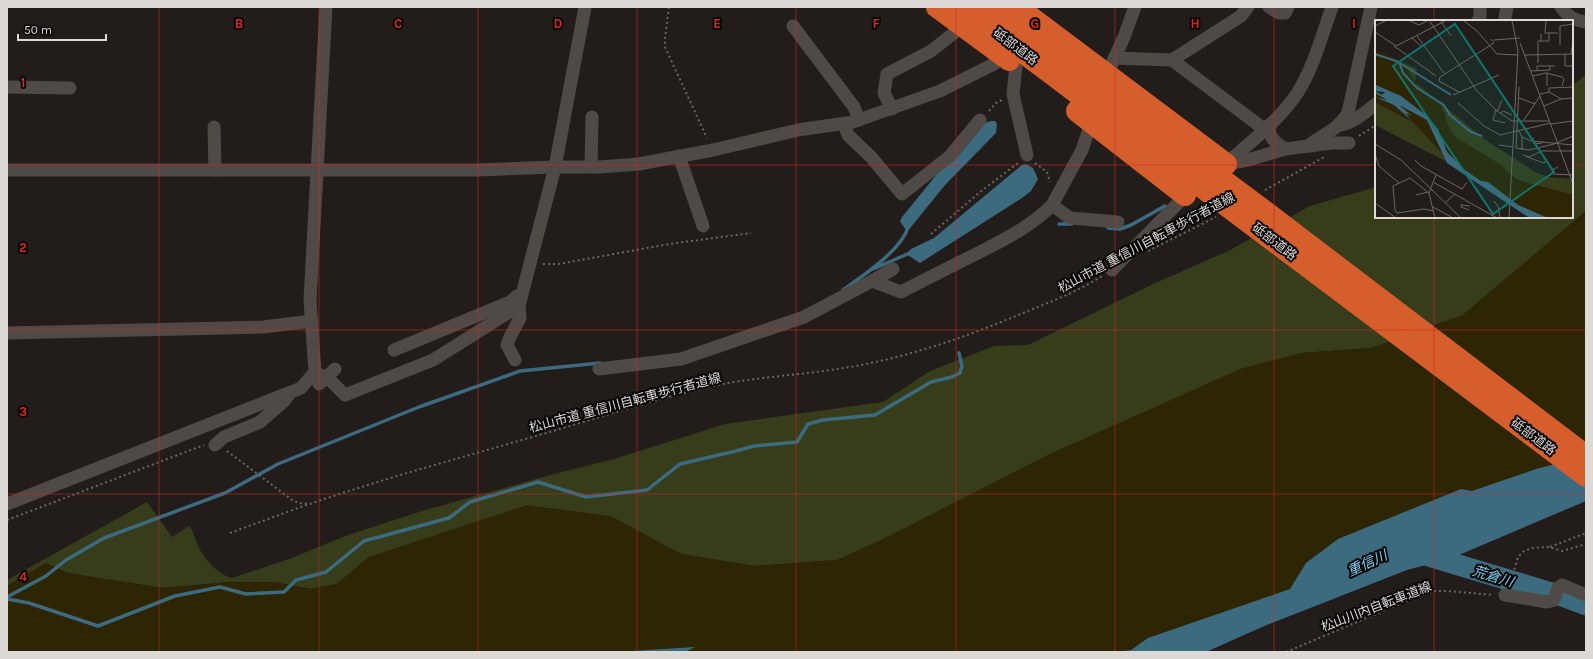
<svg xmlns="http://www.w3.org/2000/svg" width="1593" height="659" viewBox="0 0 1593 659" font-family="Karla,'Noto Sans JP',sans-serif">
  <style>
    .green { fill: #373c1b }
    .sand { fill: #2d2504 }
    .water { fill: #3c6b7f }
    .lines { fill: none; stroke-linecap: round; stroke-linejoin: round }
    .stream { stroke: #3c6b7f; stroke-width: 3.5 }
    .river { stroke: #3c6b7f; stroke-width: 21 }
    .path { stroke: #6b6764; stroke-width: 2; stroke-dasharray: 2 3; stroke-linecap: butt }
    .street { stroke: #504a47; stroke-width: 13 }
    .highway { stroke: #d65d2c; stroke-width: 22 }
    .grid { fill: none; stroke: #d62828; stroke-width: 1; stroke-opacity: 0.55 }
    .labels { text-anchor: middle; stroke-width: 4; stroke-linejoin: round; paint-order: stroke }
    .street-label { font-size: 13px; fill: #dcd9d7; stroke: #0a0807 }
    .water-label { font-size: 14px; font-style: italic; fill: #80cef0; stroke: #0a0807 }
    .inset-river { fill: none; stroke: #3c6b7f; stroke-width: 2 }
    .inset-road { fill: none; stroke: #6c6866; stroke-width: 1 }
    .view { fill: #0f766e; fill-opacity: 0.15; stroke: #0f766e; stroke-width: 2 }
    .inset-edge { fill: none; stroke: #dcd9d7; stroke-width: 2 }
    .grid-label { font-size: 13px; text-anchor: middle; font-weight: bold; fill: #d62828; stroke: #0a0807; stroke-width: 4; stroke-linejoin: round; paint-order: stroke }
  </style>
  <rect width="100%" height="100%" fill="#221d1a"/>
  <!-- green -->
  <path class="green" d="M1586,75V211L1463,315L1372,348L1301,353L837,560L754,566L681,554L610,516L369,557L337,584L310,589L275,582H230L162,588L68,573L46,563L7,586V580L147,502L172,537L189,526C194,531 194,537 197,543C202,557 218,575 232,578L289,559L348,535L422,511L550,475L614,459L725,424L883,402L930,371L994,346L1028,345L1153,284L1228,251L1310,206L1376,187V217H1572V85Z"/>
  <!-- sand -->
  <path class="sand" d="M1586,211V492L1177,652H7V586L46,563L68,573L162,588L230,582H275L310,589L337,584L369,557L527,505L610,516L681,554L754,566L837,560L879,541L1050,454L1240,369L1301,353L1372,348L1463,315Z"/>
  <!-- water -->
  <g class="water">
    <path d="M991,121H995L997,124L996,133L945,185L907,232L900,221L902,217L942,168L985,123Z"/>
    <path d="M1026,164L1033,168L1038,179L1031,191L1022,198L920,263L906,254L911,249L934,238L1022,165Z"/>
    <path d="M1586,456V501L1452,558L1407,570L1262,627L1206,652H1117L1131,650L1148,638L1290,589L1306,563L1338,539L1461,489L1472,491L1536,469Z"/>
    <path d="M695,647L685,652H617Z"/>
  </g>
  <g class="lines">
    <!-- stream -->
    <g class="stream">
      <path d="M1059,224H1072"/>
      <path d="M1108,228L1120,229L1131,225L1165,206"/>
      <path d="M873,269L910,253"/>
      <path d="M843,290C861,277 902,250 908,227"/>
      <path d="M7,597L46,576L66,560L104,538L225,493L278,464L419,407L520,371L600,363"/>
      <path d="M7,599L29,603L98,626L175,596L220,587L246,594L284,592L296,580L326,572L364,541L449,518L470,502L538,482L586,497L647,490L680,464L736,451L754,446L797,442L808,424L823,420L875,415L931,382L952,377L960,373L962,366L959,353"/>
    </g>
    <!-- river -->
    <path class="river" d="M1415,552L1565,597L1586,605"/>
    <!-- path -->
    <g class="path">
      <path d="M669,7L665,38V47L707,138"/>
      <path d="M989,111L996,103L1002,100"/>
      <path d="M1359,136L1376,125"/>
      <path d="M1035,163L1047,172L1050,182"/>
      <path d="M1265,190L1326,156"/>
      <path d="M931,234L980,192L1018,163"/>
      <path d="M1148,251L1216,217"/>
      <path d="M543,264H559L669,244L751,233"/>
      <path d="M227,451L292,500L298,503L310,504C382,479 456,459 529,438C589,421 648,401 709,387C751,377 794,376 837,369C900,360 964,338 1023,313C1050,302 1077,292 1102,276"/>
      <path d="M7,520L204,445"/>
      <path d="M230,533L309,504"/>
      <path d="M1550,547L1586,533"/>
      <path d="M1510,584L1518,557L1524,551L1532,548L1549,547L1562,551L1586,544"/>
      <path d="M1286,652L1416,597L1435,591H1448L1493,595"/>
    </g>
    <!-- street -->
    <g class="street">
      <path d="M1269,7L1279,13H1285L1288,7"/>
      <path d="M1561,7C1567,16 1575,21 1586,22"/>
      <path d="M1505,18L1507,7"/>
      <path d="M1478,21L1480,17V7"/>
      <path d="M793,26L854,107L859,120"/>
      <path d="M1114,58L1172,60L1241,16L1248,7"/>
      <path d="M1172,60L1264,129"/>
      <path d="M1016,66L1013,94L1027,155"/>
      <path d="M1105,79L1124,37L1135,7"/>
      <path d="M7,87L70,88"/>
      <path d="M892,109L884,93L887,74L931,51L963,26"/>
      <path d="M844,124L848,135L871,157L902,194L950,156L980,120"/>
      <path d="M1269,125C1269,138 1274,142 1285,149"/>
      <path d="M1340,125C1354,123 1365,112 1376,104"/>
      <path d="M214,127L215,170"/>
      <path d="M1308,146C1325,132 1336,132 1348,113L1371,7"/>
      <path d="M679,156L703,226"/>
      <path d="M1226,164C1250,142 1280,120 1298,92C1314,66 1322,35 1332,7"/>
      <path d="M591,167L592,117"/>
      <path d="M1221,168L1226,164L1248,160L1285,149L1332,143H1349"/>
      <path d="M7,170H476L555,167H600L639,164L713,150L798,130L853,122L940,91L994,64L1008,51"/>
      <path d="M1052,205L1070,218L1118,222"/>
      <path d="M1112,270L1189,192"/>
      <path d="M872,281L893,269"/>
      <path d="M7,333L263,327L312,321"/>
      <path d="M394,350L510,302L517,296"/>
      <path d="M515,360L507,345L510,337L520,318L519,306L555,167L585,7"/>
      <path d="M599,369L681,359L804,317L872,281L901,292C930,277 958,263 986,249C1009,237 1034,224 1052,205L1082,150L1093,117"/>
      <path d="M315,372L331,381L345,395L433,360L519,306"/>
      <path d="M319,384L335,369"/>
      <path d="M215,445L224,437L260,422L284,401L291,392L301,388L315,372L310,300L326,7"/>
      <path d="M7,504L288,393"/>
      <path d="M1505,595L1547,602L1554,600L1558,588L1562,585L1586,595"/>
    </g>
    <!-- highway -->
    <g class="highway">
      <path d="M937,7L1009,60"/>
      <path d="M963,7L1586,476"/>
      <path d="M991,7L1255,204L1586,456"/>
      <path d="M1017,7L1226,164"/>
      <path d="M1077,111L1185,195"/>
    </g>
  </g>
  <!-- grid -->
  <path class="grid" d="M159,7V652M319,7V652M478,7V652M637,7V652M796,7V652M956,7V652M1115,7V652M1274,7V652M1434,7V21M7,165H1376M1572,165H1586M1434,217V652M7,330H1586M7,494H1586"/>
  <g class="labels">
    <!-- street labels -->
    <g class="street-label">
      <text transform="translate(1016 46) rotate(37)" y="5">砥部道路</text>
      <text transform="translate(1275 241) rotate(37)" y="5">砥部道路</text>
      <text transform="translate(1146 242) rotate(-28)" y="5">松山市道 重信川自転車歩行者道線</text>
      <text transform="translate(625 402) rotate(-15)" y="5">松山市道 重信川自転車歩行者道線</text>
      <text transform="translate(1534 436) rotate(37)" y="5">砥部道路</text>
      <text transform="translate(1376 606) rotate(-21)" y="5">松山川内自転車道線</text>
    </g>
    <!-- water labels -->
    <g class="water-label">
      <text transform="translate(1367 563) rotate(-25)" y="5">重信川</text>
      <text transform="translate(1493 576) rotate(17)" y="5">荒倉川</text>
    </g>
  </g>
  <!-- overview -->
  <g transform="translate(1375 20)">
    <rect width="198" height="198" fill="#221d1a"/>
    <path d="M0,29L42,49L40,62L112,121L162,153L174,157L198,159V175L142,160L128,147L80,117L71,102L70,93L44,70L30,44ZM0,82L38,102L80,146L0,105Z" fill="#373c1b"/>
    <path d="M0,29L30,44L44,70L66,85L71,102L80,117L123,143L142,160L198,175V198H161L80,146L38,102L0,82Z" fill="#2d2504"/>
    <path d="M1,65L26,76L52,96L63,109L72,132L90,150L106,161L113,162L143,185L173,198L153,197L72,143L52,100L24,85L37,96L31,93L35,99L19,85L0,77L12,80L0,73V71L7,75L10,72L0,71Z" fill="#3c6b7f"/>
    <path class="inset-river" d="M0,34L24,42L28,53L42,68L69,85L75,95L96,112L107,116M25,43L76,75"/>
    <path class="inset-road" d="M33,0L44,5L54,0M54,0L102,71L122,91L137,101H175M65,0L76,16M88,0L103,12L122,34L143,35M171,0L170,13H183M0,6L12,0M0,12L21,26L72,0M166,14V21H174V13M42,16L69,53M37,18L46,26M119,20L145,18M145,23L198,164M185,25V6L198,4M19,26L61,56M196,34L198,20M150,35L198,34M190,35V46H198M163,43V21H166M162,50V46H180M156,51L175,50V46M158,56L171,53L187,57L189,59L187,66M65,57L119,23L116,19M65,57L64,61L84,72M172,66V53M174,72V68L198,67M165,74L174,72L186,79M78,75L124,55M144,78L160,84M83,83L109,106L125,115L176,103M169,86L186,79L198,78M121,90L118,100L130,103M122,92L127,80M125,94L128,91L137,95M149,100L165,76M176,104L198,101M144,111L147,117L156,121L198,125M158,118L159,124L167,123V121M0,124L26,140L86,198M124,125L138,127M141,128L154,130L179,124L198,116M141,128L144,67M147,130V117M0,134L4,146L24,163M148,135L154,137L167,131H198M152,137L169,143L172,139M40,140L46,146L87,169L92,162M183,147L177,150L178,154L198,155M58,162L122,198M54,173L35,158L18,166L20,190L22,193L49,189L59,191M41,175L53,172M119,181L123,186L125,198M0,183L21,198M70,183L80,174M58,187L78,198M94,190L86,187V185L95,186M60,198L54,173L61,155M134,198L143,31L137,0"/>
    <path class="view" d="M80,4L179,152L118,194L18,46Z"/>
    <rect width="198" height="198" class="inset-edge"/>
  </g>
  <g class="grid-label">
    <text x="239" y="28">B</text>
    <text x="398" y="28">C</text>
    <text x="558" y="28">D</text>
    <text x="717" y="28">E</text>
    <text x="876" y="28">F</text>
    <text x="1035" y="28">G</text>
    <text x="1195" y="28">H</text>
    <text x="1354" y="28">I</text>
    <text x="23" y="87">1</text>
    <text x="23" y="252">2</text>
    <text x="23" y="416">3</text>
    <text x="23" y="581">4</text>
  </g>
  <!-- border -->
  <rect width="1593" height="659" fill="none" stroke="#dcd9d7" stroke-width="16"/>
  <!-- scale -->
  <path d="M18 34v6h88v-6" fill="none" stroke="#dcd9d7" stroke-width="2"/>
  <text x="24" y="34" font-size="12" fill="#dcd9d7" stroke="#0a0807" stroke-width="3" paint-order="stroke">50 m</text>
</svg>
